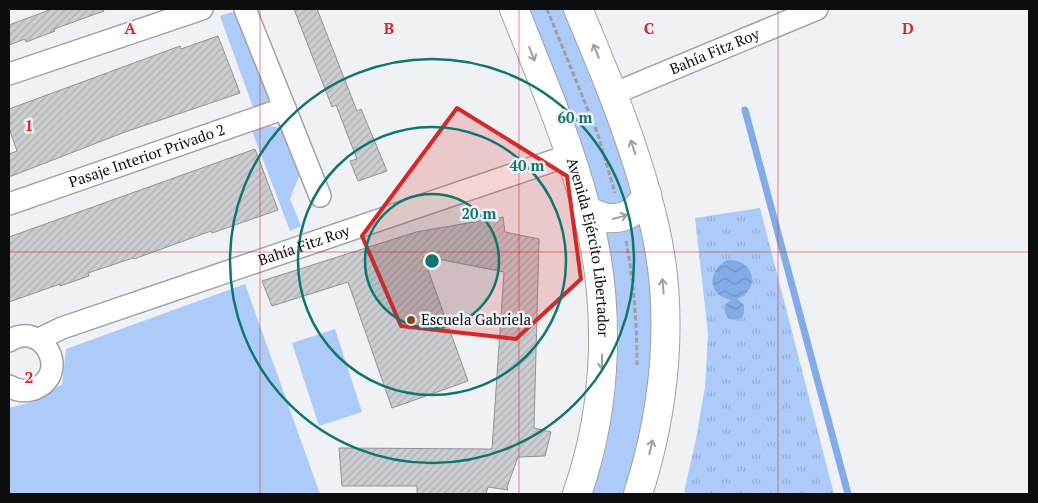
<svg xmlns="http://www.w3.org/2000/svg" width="1038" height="503" viewBox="0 0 1038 503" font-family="'PT Serif',serif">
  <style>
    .green { fill: #adcbf8 }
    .park { fill: url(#park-tufts) }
    .water { fill: url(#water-waves) }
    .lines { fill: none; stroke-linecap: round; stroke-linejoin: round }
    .stream { stroke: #83abe5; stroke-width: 7 }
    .building { fill: url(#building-hatch); stroke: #919497 }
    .minor-casing { stroke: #9fa1a5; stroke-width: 24 }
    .secondary-casing { stroke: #9fa1a5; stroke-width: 30 }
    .path { stroke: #9c9ea1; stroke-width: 3; stroke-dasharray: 5 2.5; stroke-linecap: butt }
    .minor { stroke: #fff; stroke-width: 21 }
    .secondary { stroke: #fff; stroke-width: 28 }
    .oneway { stroke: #9e9e9f }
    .marked { fill: #d62828; fill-opacity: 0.2; stroke: #d62828; stroke-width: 4; stroke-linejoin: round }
    .grid { fill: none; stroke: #d62828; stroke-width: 1; stroke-opacity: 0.55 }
    .ring { fill: none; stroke: #0f766e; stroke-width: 2.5 }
    .poi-dot { fill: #89441b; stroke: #eff1f5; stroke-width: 2 }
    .labels { text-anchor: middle; stroke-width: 5; stroke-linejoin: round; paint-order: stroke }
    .street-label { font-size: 15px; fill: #0c0d0e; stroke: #eff1f5 }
    .poi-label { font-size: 15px; fill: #0c0d0e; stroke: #eff1f5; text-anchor: start }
    .grid-label { font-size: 16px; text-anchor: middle; font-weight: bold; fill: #d62828; stroke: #eff1f5; stroke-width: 5; stroke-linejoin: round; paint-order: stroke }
    .centre { fill: #0f766e; stroke: #eff1f5; stroke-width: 2.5 }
    .ring-label { font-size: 15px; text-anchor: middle; font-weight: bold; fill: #0f766e; stroke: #eff1f5; stroke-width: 5; stroke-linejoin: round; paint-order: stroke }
  </style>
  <defs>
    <pattern id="park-tufts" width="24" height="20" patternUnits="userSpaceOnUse" patternTransform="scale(1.25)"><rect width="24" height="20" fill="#adcbf8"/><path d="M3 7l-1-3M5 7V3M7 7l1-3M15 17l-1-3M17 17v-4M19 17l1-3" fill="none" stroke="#94add3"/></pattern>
    <pattern id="water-waves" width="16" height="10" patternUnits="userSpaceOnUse" patternTransform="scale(1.25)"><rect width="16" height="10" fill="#83abe5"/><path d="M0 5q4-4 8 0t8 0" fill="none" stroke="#7092c3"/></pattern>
    <pattern id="building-hatch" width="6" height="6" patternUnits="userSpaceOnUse" patternTransform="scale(1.25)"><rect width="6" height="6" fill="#cbcdd1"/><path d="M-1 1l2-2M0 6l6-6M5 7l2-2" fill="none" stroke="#adafb2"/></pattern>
  </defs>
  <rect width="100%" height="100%" fill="#eff1f5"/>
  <!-- green -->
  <g class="green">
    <path d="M524,9H566L596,79L637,201L599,209Z"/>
    <path d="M232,12L238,16L269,98L266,105L254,110L220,16Z"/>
    <path d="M269,126L282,128L300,174L290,199L301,226L290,231L252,131Z"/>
    <path d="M645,220L652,264L653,379L629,494H592L606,449L615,395L619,334L614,277L604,227C623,234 629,232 645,220Z"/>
    <path d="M245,284L320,494H9V408L36,401L62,384L66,349Z"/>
    <path d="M335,329L362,412L319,426L292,343Z"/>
  </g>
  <!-- park -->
  <path class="park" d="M760,208L834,494H693L684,492L696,439L705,387L708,334L695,218Z"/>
  <!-- water -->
  <path class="water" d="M727,260C754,258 762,289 737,299L744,305V313C741,320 735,321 728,318L724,310L726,304L731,300C707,295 707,271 727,260Z"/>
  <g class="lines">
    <!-- stream -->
    <path class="stream" d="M745,110L848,494"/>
  </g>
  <!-- building -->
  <g class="building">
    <path d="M52,9H103L104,11L54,29L55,31L26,42L25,39L9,45V25Z"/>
    <path d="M294,9H317L357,111L361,109L387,171L358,181L350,161L357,159L336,105L332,107Z"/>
    <path d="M218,36L240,93L125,132L9,177V154L17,151L9,128V109L180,46L181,49Z"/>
    <path d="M255,149L278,210L212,233L211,231L134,259L133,258L88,273L89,276L60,286V284L9,302V237Z"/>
    <path d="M503,217L505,232L539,239L534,428L551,432L545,456L518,457L507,487L508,490L488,487L486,494H417V486H342L339,448L492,449L504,272L423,256L468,381L392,408L348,282L272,306L262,281L416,232Z"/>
  </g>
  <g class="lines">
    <defs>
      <g id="minor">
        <path d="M245,9L320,196"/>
        <path d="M9,74L202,9"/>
        <path id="s1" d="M613,94L817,9"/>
        <path id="s2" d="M9,204L285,108"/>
        <path id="s3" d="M39,339L62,328L570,155"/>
        <path d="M9,341C43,319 72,374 34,389C25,392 17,391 9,386"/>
      </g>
      <g id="secondary">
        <path id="s4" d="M514,9C540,74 568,139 586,208C611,301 609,403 577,494"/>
        <path d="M578,9C608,80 638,152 655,228C675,315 665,410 638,494"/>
        <path d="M586,209C610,225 634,220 647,194"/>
      </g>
    </defs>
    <!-- minor casing -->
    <use href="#minor" class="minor-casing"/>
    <!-- secondary casing -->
    <use href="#secondary" class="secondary-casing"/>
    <!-- path -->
    <g class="path">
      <path d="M547,9L598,135L615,193"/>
      <path d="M626,241C634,283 637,324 637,366"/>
    </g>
    <!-- minor -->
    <use href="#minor" class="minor"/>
    <!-- secondary -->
    <use href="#secondary" class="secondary"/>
  </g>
  <!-- one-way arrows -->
  <defs><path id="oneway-shaft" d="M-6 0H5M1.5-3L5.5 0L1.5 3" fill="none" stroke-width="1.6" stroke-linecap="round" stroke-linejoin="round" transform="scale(1.25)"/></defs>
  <g class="oneway">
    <use href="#oneway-shaft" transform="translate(596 51) rotate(-112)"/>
    <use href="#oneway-shaft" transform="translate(532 54) rotate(68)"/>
    <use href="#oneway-shaft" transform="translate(633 147) rotate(-108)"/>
    <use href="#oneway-shaft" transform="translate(620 217) rotate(-15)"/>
    <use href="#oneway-shaft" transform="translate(663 286) rotate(-95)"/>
    <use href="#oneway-shaft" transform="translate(602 362) rotate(91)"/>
    <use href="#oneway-shaft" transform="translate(651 447) rotate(-77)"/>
  </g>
  <!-- marked area -->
  <path class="marked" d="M457,108L567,176L581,279L516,339L401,326L362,236Z"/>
  <!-- grid -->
  <path class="grid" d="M260,9V494M519,9V494M778,9V494M9,252H1029"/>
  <!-- distance rings -->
  <circle cx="432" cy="261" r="67" fill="#0f766e" fill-opacity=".12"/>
  <g class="ring">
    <circle cx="432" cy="261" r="67"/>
    <circle cx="432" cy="261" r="134"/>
    <circle cx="432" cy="261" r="202"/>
  </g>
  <!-- markers -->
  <circle class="poi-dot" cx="411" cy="320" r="5"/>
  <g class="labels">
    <!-- street labels -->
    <g class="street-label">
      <text dy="5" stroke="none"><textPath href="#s1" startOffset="110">Bahía Fitz Roy</textPath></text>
      <text dy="5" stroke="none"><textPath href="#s2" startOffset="146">Pasaje Interior Privado 2</textPath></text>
      <text dy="5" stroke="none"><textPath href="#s3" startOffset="281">Bahía Fitz Roy</textPath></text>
      <text dy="5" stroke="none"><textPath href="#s4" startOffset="251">Avenida Ejército Libertador</textPath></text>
    </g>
    <!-- poi labels -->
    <g class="poi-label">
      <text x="421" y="325">Escuela Gabriela</text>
    </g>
  </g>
  <g class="grid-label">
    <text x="130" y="34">A</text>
    <text x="389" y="34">B</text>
    <text x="649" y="34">C</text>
    <text x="908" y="34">D</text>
    <text x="29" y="131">1</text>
    <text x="29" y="383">2</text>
  </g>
  <circle cx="432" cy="261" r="8" class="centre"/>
  <g class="ring-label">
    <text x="575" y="123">60 m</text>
    <text x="527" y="171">40 m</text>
    <text x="479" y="219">20 m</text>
  </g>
  <!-- border -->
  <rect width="1038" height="503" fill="none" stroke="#0c0d0e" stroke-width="20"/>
</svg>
